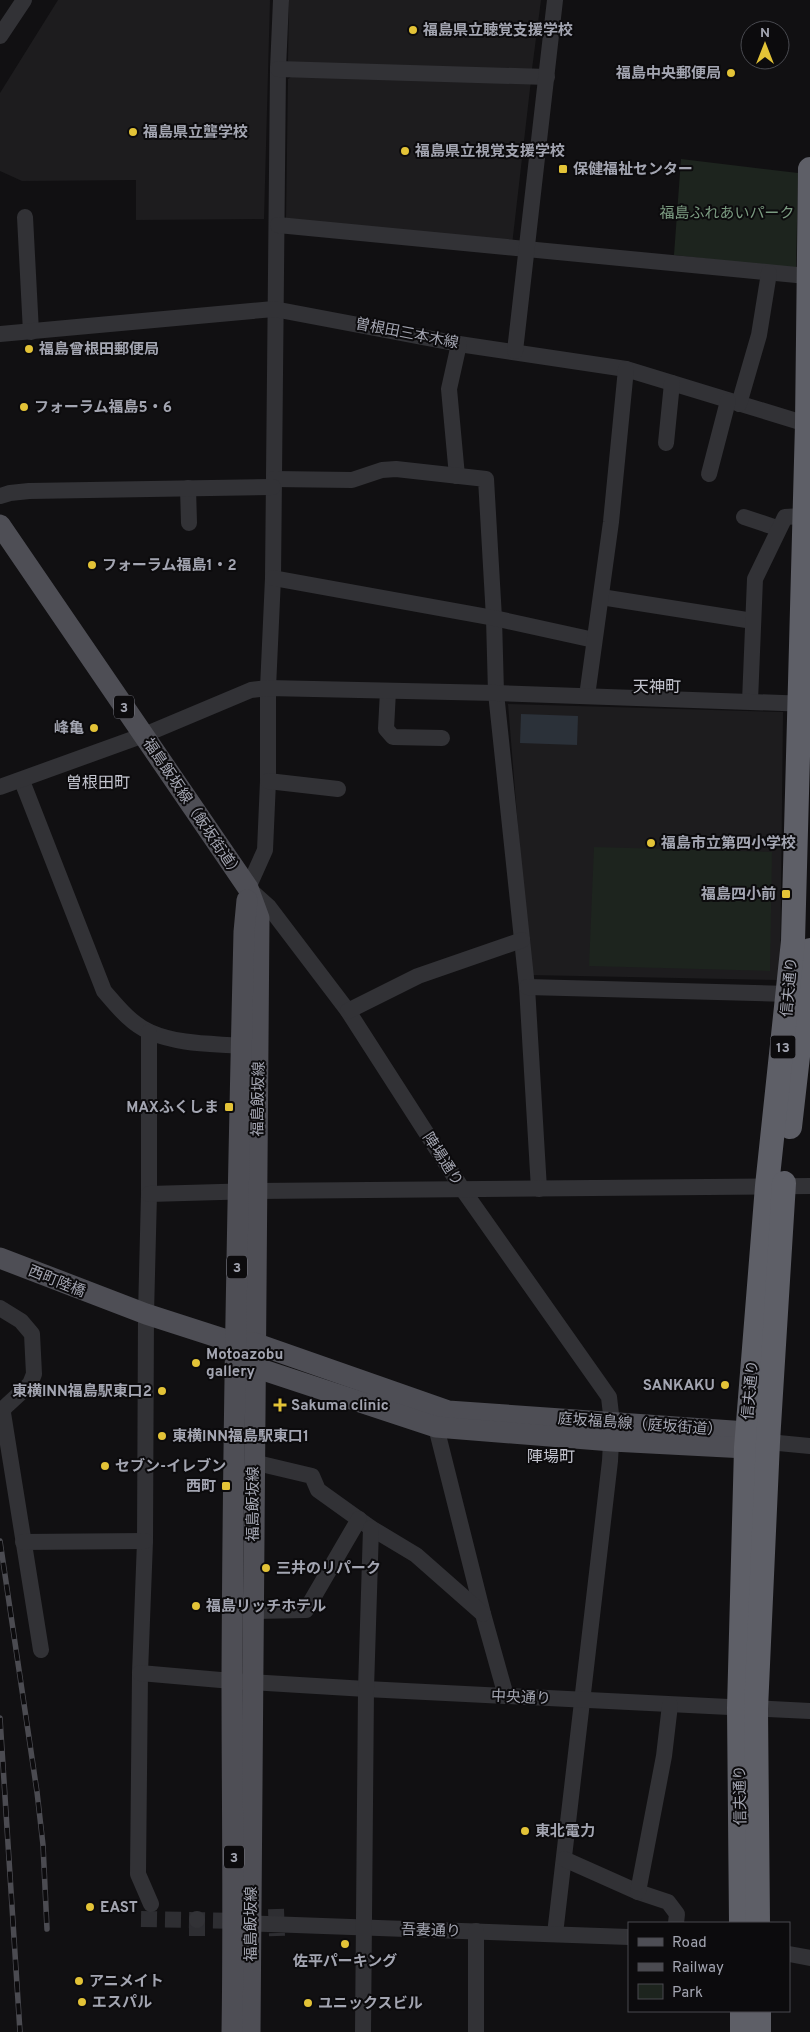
<svg xmlns="http://www.w3.org/2000/svg" width="810" height="2032" viewBox="0 0 810 2032" font-family="Overpass,'Noto Sans JP',sans-serif">
  <style>
    .built { fill: #1d1c1e }
    .green { fill: #1d241e }
    .water { fill: #2b3139 }
    .lines { fill: none; stroke-linecap: round; stroke-linejoin: round }
    .minor-tunnel { stroke: #2e2e32; stroke-width: 16; stroke-dasharray: 16 8; stroke-linecap: butt }
    .minor { stroke: #323236; stroke-width: 16 }
    .major { stroke: #4e4e55; stroke-width: 21 }
    .highway { stroke: #5e5f67; stroke-width: 24 }
    .rail-casing { stroke: #4b4b51; stroke-width: 5.5 }
    .rail { stroke: #0c0b0d; stroke-width: 4; stroke-dasharray: 11; stroke-linecap: butt }
    .poi-dot { fill: #e3c337; stroke: #0c0b0d; stroke-width: 2 }
    .labels { text-anchor: middle; stroke-width: 4; stroke-linejoin: round; paint-order: stroke }
    .shield { fill: #0c0b0d; stroke: #767780; stroke-width: 1 }
    .shield-label { font-size: 14px; font-weight: bold; fill: #a3a5b1 }
    .poi-label { font-size: 15px; font-weight: bold; fill: #a3a5b1; stroke: #0c0b0d; text-anchor: start }
    .park-label { font-size: 15px; fill: #7b9b81; stroke: #0c0b0d }
    .street-label { font-size: 15px; fill: #a3a5b1; stroke: #0c0b0d }
    .neighbourhood-label { font-size: 16px; fill: #c3c4ce; stroke: #0c0b0d }
  </style>
  <rect width="100%" height="100%" fill="#111012"/>
  <!-- built -->
  <g class="built">
    <path d="M58,0H270L264,219L136,220V180L22,181L0,171V93Z"/>
    <path d="M289,0H541L532,69L291,64L288,61Z"/>
    <path d="M291,77L531,80L512,245L286,221L288,79Z"/>
    <path d="M508,704L783,712L780,980L530,975Z"/>
  </g>
  <!-- green -->
  <g class="green">
    <path d="M681,159L798,173L796,269L674,255Z"/>
    <path d="M594,847L772,852L770,971L589,966Z"/>
  </g>
  <!-- water -->
  <path class="water" d="M521,714L578,716L577,745L520,743Z"/>
  <g class="lines">
    <!-- minor-tunnel -->
    <g class="minor-tunnel">
      <path d="M276,1909L277,1936"/>
      <path d="M141,1919L245,1921"/>
      <path d="M197,1936V1920"/>
    </g>
    <!-- minor -->
    <g class="minor">
      <path d="M281,0L278,69L273,578L268,688V781L265,850L248,888L269,907L348,1011L463,1190L609,1397L612,1423L610,1461L555,1934"/>
      <path d="M0,36L24,0"/>
      <path d="M278,69L547,77"/>
      <path d="M25,217L31,332"/>
      <path d="M278,225L807,276"/>
      <path d="M0,334L274,309L459,344L626,369L810,425"/>
      <path d="M515,351L555,0"/>
      <path d="M739,404L759,335L769,273"/>
      <path d="M666,443L672,383"/>
      <path d="M709,474L728,401"/>
      <path d="M457,476L449,389L459,344"/>
      <path d="M274,479L352,480L382,470L396,469L486,479L494,618L496,693L527,987L539,1189"/>
      <path d="M188,488L189,523"/>
      <path d="M0,496L10,493L29,491L273,487"/>
      <path d="M744,517L777,528"/>
      <path d="M273,578L494,618L594,640"/>
      <path d="M601,597L753,621"/>
      <path d="M388,691L386,729L393,737L442,738"/>
      <path d="M587,696L611,522L626,369"/>
      <path d="M750,701L755,579L785,517L802,516"/>
      <path d="M22,781L104,991C117,1006 131,1024 150,1032C182,1046 218,1043 252,1047"/>
      <path d="M268,781L338,789"/>
      <path d="M0,787L144,735L251,690L268,688L496,693L810,704"/>
      <path d="M527,987L789,994"/>
      <path d="M348,1011L418,976L522,940"/>
      <path d="M149,1032V1194L146,1314L145,1541L140,1673L138,1874L151,1904"/>
      <path d="M149,1194L256,1191L810,1186"/>
      <path d="M0,1308L21,1321L32,1334L34,1374L30,1384L4,1408L3,1413L41,1650"/>
      <path d="M436,1427L483,1614L506,1696"/>
      <path d="M768,1442L810,1446"/>
      <path d="M253,1462L312,1476L318,1490L371,1528L416,1555L483,1614"/>
      <path d="M23,1542L145,1541"/>
      <path d="M252,1611L306,1610L359,1519"/>
      <path d="M140,1673L232,1681L366,1689L810,1711"/>
      <path d="M564,1859L638,1892L668,1902L677,1914L676,1923"/>
      <path d="M638,1892L664,1756L670,1705"/>
      <path d="M197,1919V1920"/>
      <path d="M241,1923L629,1937"/>
      <path d="M476,1931V2032"/>
      <path d="M789,1954L810,1958"/>
      <path d="M363,2032L366,1689L371,1528"/>
    </g>
    <!-- major -->
    <g class="major">
      <path d="M0,525L248,888L259,918L250,2032"/>
      <path d="M0,1258L146,1314L236,1343H254L448,1411L747,1432L763,1440"/>
      <path d="M247,1357L254,1367L436,1427L612,1441L746,1448L763,1443"/>
      <path d="M232,2032C234,1914 232,1796 232,1678C233,1429 238,1180 244,932L247,900"/>
    </g>
    <!-- highway -->
    <g class="highway">
      <path d="M790,1127L810,950"/>
      <path d="M741,1923L739,1708L746,1448L767,1186L793,941L807,424L810,169"/>
      <path d="M758,1923L756,1709L768,1442L784,1183"/>
      <path d="M742,2011V2032"/>
      <path d="M759,2011V2032"/>
    </g>
    <defs>
      <g id="rail">
        <path d="M0,1541L37,1792L43,1845L47,1929"/>
        <path d="M0,1718L20,2032"/>
      </g>
    </defs>
    <!-- rail casing -->
    <use href="#rail" class="rail-casing"/>
    <!-- rail -->
    <use href="#rail" class="rail"/>
  </g>
  <!-- markers -->
  <g class="poi-dot">
    <circle cx="413" cy="30" r="5"/>
    <circle cx="731" cy="73" r="5"/>
    <circle cx="133" cy="132" r="5"/>
    <circle cx="405" cy="151" r="5"/>
    <rect x="558" y="164" width="10" height="10" rx="2.5"/>
    <circle cx="29" cy="349" r="5"/>
    <circle cx="24" cy="407" r="5"/>
    <circle cx="92" cy="565" r="5"/>
    <circle cx="94" cy="728" r="5"/>
    <circle cx="651" cy="843" r="5"/>
    <rect x="781" y="889" width="10" height="10" rx="2.5"/>
    <rect x="224" y="1102" width="10" height="10" rx="2.5"/>
    <circle cx="196" cy="1363" r="5"/>
    <circle cx="725" cy="1385" r="5"/>
    <circle cx="162" cy="1391" r="5"/>
    <path d="M277.5 1397.5h5v5h5v5h-5v5h-5v-5h-5v-5h5z"/>
    <circle cx="162" cy="1436" r="5"/>
    <circle cx="105" cy="1466" r="5"/>
    <rect x="221" y="1481" width="10" height="10" rx="2.5"/>
    <circle cx="266" cy="1568" r="5"/>
    <circle cx="196" cy="1606" r="5"/>
    <circle cx="525" cy="1831" r="5"/>
    <circle cx="90" cy="1907" r="5"/>
    <circle cx="345" cy="1944" r="5"/>
    <circle cx="79" cy="1981" r="5"/>
    <circle cx="82" cy="2002" r="5"/>
    <circle cx="308" cy="2003" r="5"/>
  </g>
  <g class="labels">
    <!-- shield labels -->
    <g class="shield">
      <rect x="114" y="695.5" width="20" height="23" rx="4"/>
      <rect x="770.5" y="1035.5" width="25" height="23" rx="4"/>
      <rect x="227" y="1255.5" width="20" height="23" rx="4"/>
      <rect x="224" y="1845.5" width="20" height="23" rx="4"/>
    </g>
    <g class="shield-label">
      <text x="124" y="712">3</text>
      <text x="783" y="1052">13</text>
      <text x="237" y="1272">3</text>
      <text x="234" y="1862">3</text>
    </g>
    <!-- poi labels -->
    <g class="poi-label">
      <text x="423" y="35">福島県立聴覚支援学校</text>
      <text x="721" y="78" text-anchor="end">福島中央郵便局</text>
      <text x="143" y="137">福島県立聾学校</text>
      <text x="415" y="156">福島県立視覚支援学校</text>
      <text x="573" y="174">保健福祉センター</text>
      <text x="39" y="354">福島曾根田郵便局</text>
      <text x="34" y="412">フォーラム福島5・6</text>
      <text x="102" y="570">フォーラム福島1・2</text>
      <text x="84" y="733" text-anchor="end">峰亀</text>
      <text x="661" y="848">福島市立第四小学校</text>
      <text x="776" y="899" text-anchor="end">福島四小前</text>
      <text x="219" y="1112" text-anchor="end">MAXふくしま</text>
      <text x="206" y="1359">Motoazobu<tspan x="206" dy="17">gallery</tspan></text>
      <text x="715" y="1390" text-anchor="end">SANKAKU</text>
      <text x="152" y="1396" text-anchor="end">東横INN福島駅東口2</text>
      <text x="291" y="1410">Sakuma clinic</text>
      <text x="172" y="1441">東横INN福島駅東口1</text>
      <text x="115" y="1471">セブン-イレブン</text>
      <text x="216" y="1491" text-anchor="end">西町</text>
      <text x="276" y="1573">三井のリパーク</text>
      <text x="206" y="1611">福島リッチホテル</text>
      <text x="535" y="1836">東北電力</text>
      <text x="100" y="1912">EAST</text>
      <text x="345" y="1966" text-anchor="middle">佐平パーキング</text>
      <text x="89" y="1986">アニメイト</text>
      <text x="92" y="2007">エスパル</text>
      <text x="318" y="2008">ユニックスビル</text>
    </g>
    <!-- park labels -->
    <g class="park-label">
      <text x="727" y="218">福島ふれあいパーク</text>
    </g>
    <!-- street labels -->
    <g class="street-label">
      <text transform="translate(407 333) rotate(11)" y="5">曽根田三本木線</text>
      <text transform="translate(193 808) rotate(56)" y="5">福島飯坂線（飯坂街道）</text>
      <text transform="translate(789 987) rotate(-85)" y="5">信夫通り</text>
      <text transform="translate(258 1099) rotate(-89)" y="5">福島飯坂線</text>
      <text transform="translate(443 1159) rotate(57)" y="5">陣場通り</text>
      <text transform="translate(57 1281) rotate(22)" y="5">西町陸橋</text>
      <text transform="translate(750 1390) rotate(-85)" y="5">信夫通り</text>
      <text transform="translate(640 1424) rotate(4)" y="5">庭坂福島線（庭坂街道）</text>
      <text transform="translate(253 1504) rotate(-90)" y="5">福島飯坂線</text>
      <text transform="translate(521 1697) rotate(3)" y="5">中央通り</text>
      <text transform="translate(740 1795) rotate(-91)" y="5">信夫通り</text>
      <text transform="translate(251 1924) rotate(-90)" y="5">福島飯坂線</text>
      <text transform="translate(431 1930) rotate(2)" y="5">吾妻通り</text>
    </g>
    <!-- neighbourhood labels -->
    <g class="neighbourhood-label">
      <text x="657" y="692">天神町</text>
      <text x="98" y="788">曽根田町</text>
      <text x="551" y="1462">陣場町</text>
    </g>
  </g>
  <!-- legend -->
  <rect x="628" y="1922" width="162" height="90" fill="#0c0b0d" stroke="#48494f"/>
  <rect x="638" y="1938" width="25" height="8" fill="#4e4e55" stroke="#48494f"/>
  <text x="672" y="1947" font-size="15" fill="#a3a5b1">Road</text>
  <rect x="638" y="1963" width="25" height="8" fill="#4b4b51" stroke="#48494f"/>
  <text x="672" y="1972" font-size="15" fill="#a3a5b1">Railway</text>
  <rect x="638" y="1984" width="25" height="15" fill="#1d241e" stroke="#48494f"/>
  <text x="672" y="1997" font-size="15" fill="#a3a5b1">Park</text>
  <!-- north arrow -->
  <g transform="translate(765 45)"><circle r="24" fill="#0c0b0d" stroke="#48494f"/>
  <path d="M0-4L9 19L0 12L-9 19Z" fill="#e3c337"/>
  <text y="-8" font-size="14" font-weight="bold" text-anchor="middle" fill="#a3a5b1">N</text>
  </g>
</svg>
